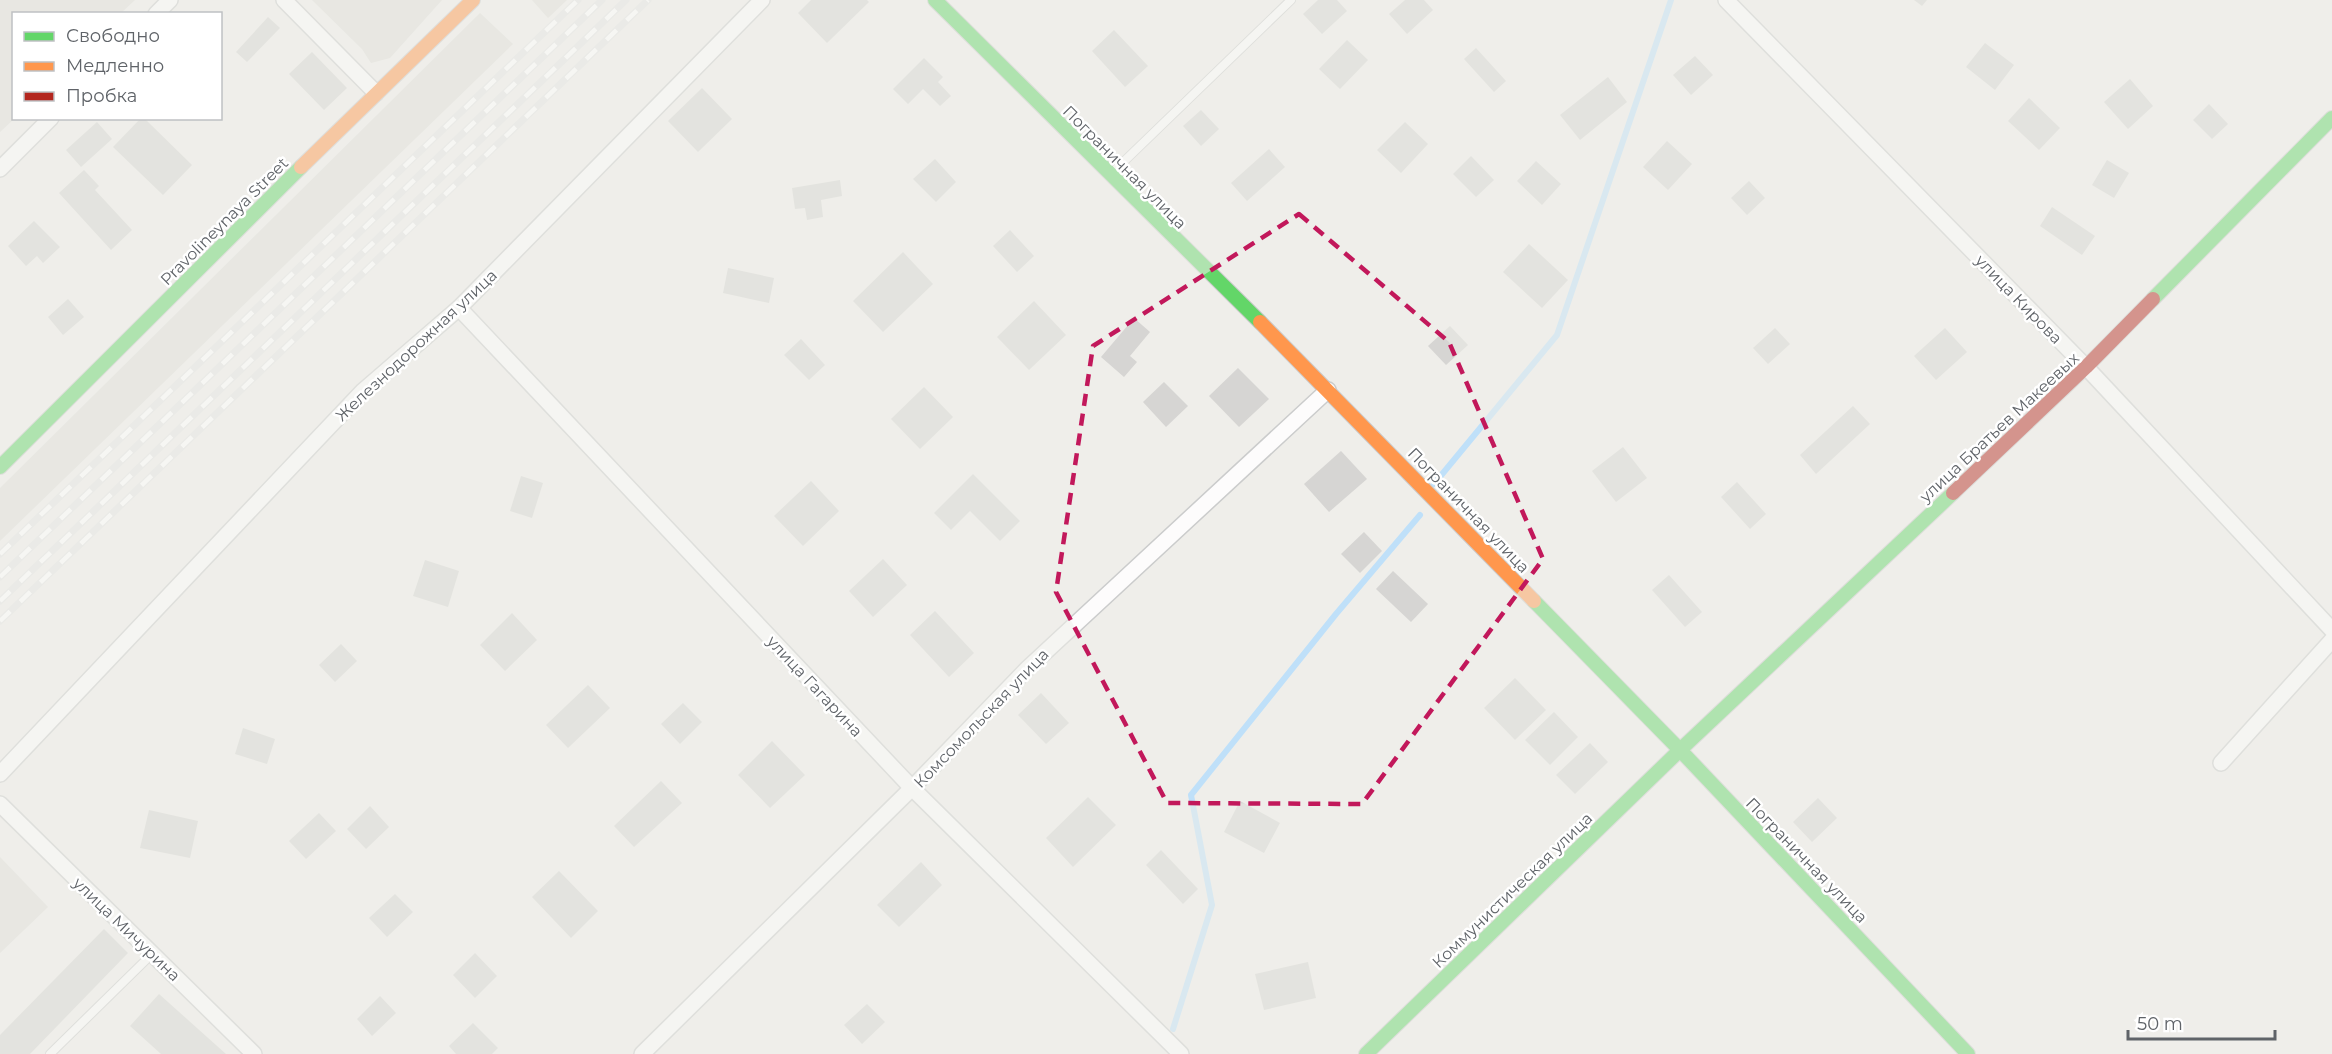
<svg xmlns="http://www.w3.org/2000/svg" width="2332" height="1054" viewBox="0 0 2332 1054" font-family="Montserrat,sans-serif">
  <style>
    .industrial { fill: #dfddda }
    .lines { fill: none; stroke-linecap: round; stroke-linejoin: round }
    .stream { stroke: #bfe0f9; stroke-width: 6 }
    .building { fill: #d6d5d3 }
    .lane-casing { stroke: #cbcccc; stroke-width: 10 }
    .street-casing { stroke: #cbcccc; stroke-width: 18 }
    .fast-casing { stroke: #cacacb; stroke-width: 16 }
    .slow-casing { stroke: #cacacb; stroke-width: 16 }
    .jam-casing { stroke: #cacacb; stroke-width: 16 }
    .lane { stroke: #fdfcfc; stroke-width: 8 }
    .street { stroke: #fdfcfc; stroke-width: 15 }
    .fast { stroke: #63d668; stroke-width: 14 }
    .slow { stroke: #ff974d; stroke-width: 14 }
    .jam { stroke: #b3261e; stroke-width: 14 }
    .rail-casing { stroke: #e4e4e4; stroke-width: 7 }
    .rail { stroke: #fff; stroke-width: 4.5; stroke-dasharray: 14; stroke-linecap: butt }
    .marked { fill: none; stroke: #c2185b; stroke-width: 4.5; stroke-dasharray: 12 8; stroke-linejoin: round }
    .labels { text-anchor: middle; stroke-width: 5; stroke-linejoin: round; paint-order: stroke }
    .street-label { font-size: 16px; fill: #5f6368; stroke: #fff }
  </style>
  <rect width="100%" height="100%" fill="#efeeea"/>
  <!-- industrial -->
  <g class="industrial">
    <path d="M0,0H135L121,13L14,14V119L0,132Z"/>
    <path d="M312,0H442L390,58L371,63L362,49Z"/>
    <path d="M532,0H567L548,18Z"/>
    <path d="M480,13L513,44L0,541V488Z"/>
    <path d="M0,857L48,907L0,953Z"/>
  </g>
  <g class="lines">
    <!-- stream -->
    <g class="stream">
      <path d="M1434,484L1557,335L1671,0"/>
      <path d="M1173,1029L1212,905L1191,795L1336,614L1420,515"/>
    </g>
  </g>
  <!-- building -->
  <g class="building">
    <path d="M811,0H867L869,2L827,43L798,13Z"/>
    <path d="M1318,0H1337L1347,11L1322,34L1303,14Z"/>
    <path d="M1405,0H1424L1433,10L1407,34L1389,14Z"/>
    <path d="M1914,0H1927L1922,6Z"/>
    <path d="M268,17L280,28L247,62L236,52Z"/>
    <path d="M1114,30L1148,66L1125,87L1092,51Z"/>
    <path d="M1347,40L1368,60L1340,89L1319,69Z"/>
    <path d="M1985,43L2014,65L1995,90L1966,67Z"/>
    <path d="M1476,48L1506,81L1494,92L1464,59Z"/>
    <path d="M312,52L347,88L324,110L289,74Z"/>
    <path d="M1695,56L1713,75L1691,95L1673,75Z"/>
    <path d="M924,58L943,77L938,82L951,96L940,106L923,89L908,104L893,89Z"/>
    <path d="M1608,77L1627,102L1580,140L1560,115Z"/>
    <path d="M2130,79L2153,106L2128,129L2104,102Z"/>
    <path d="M702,88L732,119L698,152L668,121Z"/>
    <path d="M2029,98L2060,128L2039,150L2008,121Z"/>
    <path d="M2209,104L2228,124L2212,139L2193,120Z"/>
    <path d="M1201,110L1219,129L1201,146L1183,126Z"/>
    <path d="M141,118H144L192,165L163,195L113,147Z"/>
    <path d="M97,122L112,139L81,167L66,150Z"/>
    <path d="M1405,122L1428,144L1401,173L1377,150Z"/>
    <path d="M1667,141L1692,164L1668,190L1643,167Z"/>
    <path d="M1269,149L1285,167L1247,201L1231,183Z"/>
    <path d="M1471,156L1494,180L1476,197L1453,174Z"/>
    <path d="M935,159L956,182L936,202L913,179Z"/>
    <path d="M2107,160L2129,173L2114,198L2092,185Z"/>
    <path d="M1536,161L1561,184L1542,205L1517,181Z"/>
    <path d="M84,170L99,186L95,190L132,230L111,250L59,193Z"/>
    <path d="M840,180L842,196L821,200L823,217L807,220L805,208L795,209L792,188Z"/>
    <path d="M1749,181L1765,198L1747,215L1731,198Z"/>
    <path d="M2052,207L2095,236L2082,255L2040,226Z"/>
    <path d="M34,221L60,247L43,263L37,256L26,266L8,246Z"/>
    <path d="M1010,230L1034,256L1017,272L993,246Z"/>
    <path d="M1529,244L1568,280L1542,308L1503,272Z"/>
    <path d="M903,252L933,284L883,332L853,301Z"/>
    <path d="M728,268L774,278L769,303L723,293Z"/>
    <path d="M68,299L84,317L63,335L48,317Z"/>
    <path d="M1034,301L1066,335L1029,370L997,337Z"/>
    <path d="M1134,318L1150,332L1130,356L1137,362L1124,377L1101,357Z"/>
    <path d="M1450,326L1468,345L1446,365L1428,346Z"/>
    <path d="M1775,328L1790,344L1768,364L1753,348Z"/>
    <path d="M1945,328L1967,352L1936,380L1914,356Z"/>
    <path d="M801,339L825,365L809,380L784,355Z"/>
    <path d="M1238,368L1269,399L1239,427L1209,396Z"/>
    <path d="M1164,382L1188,406L1166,427L1143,402Z"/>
    <path d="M924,387L953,417L920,449L891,419Z"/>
    <path d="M1853,406L1870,424L1816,474L1800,455Z"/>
    <path d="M1623,447L1647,478L1616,502L1592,471Z"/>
    <path d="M1341,451L1367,479L1329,512L1304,484Z"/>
    <path d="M973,474L1020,521L1000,541L970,511L951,530L934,513Z"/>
    <path d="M521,476L543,483L532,518L510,511Z"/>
    <path d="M811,481L839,511L803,546L774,516Z"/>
    <path d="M1737,482L1766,514L1750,529L1721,497Z"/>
    <path d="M1364,532L1382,551L1360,573L1341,554Z"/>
    <path d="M883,559L907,585L873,617L849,591Z"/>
    <path d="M425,560L459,571L448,607L413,596Z"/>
    <path d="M1393,571L1428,604L1411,622L1376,589Z"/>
    <path d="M1669,575L1702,612L1685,627L1652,590Z"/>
    <path d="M935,611L974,653L949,677L910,635Z"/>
    <path d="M512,613L537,640L505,671L480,645Z"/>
    <path d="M341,644L357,661L335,682L319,665Z"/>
    <path d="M1515,678L1546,710L1515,740L1484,708Z"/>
    <path d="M588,685L610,708L568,748L546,725Z"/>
    <path d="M1041,693L1069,723L1046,744L1018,715Z"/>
    <path d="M683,703L702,722L680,744L661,724Z"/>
    <path d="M1554,712L1578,737L1550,765L1525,740Z"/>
    <path d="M243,728L275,739L267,764L235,754Z"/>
    <path d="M772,741L805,775L770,808L738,775Z"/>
    <path d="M1590,743L1608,762L1575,794L1556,775Z"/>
    <path d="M661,781L682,803L634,847L614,826Z"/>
    <path d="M1088,797L1116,825L1073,867L1046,838Z"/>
    <path d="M1818,798L1837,818L1812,842L1793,822Z"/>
    <path d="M1240,801L1280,823L1264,853L1224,832Z"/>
    <path d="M370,806L389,827L366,849L347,829Z"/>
    <path d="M149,810L198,821L190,858L140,848Z"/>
    <path d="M319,813L336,831L306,859L289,841Z"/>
    <path d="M1161,850L1198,889L1183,904L1146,865Z"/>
    <path d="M921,862L942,885L899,927L877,905Z"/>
    <path d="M559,871L598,911L571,938L532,897Z"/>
    <path d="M395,894L413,912L387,937L369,918Z"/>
    <path d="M104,929L128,953L30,1054H0V1035Z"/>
    <path d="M475,953L497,976L475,998L453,975Z"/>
    <path d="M1308,962L1316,998L1264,1010L1255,974Z"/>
    <path d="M159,994L226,1054H161L130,1026Z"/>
    <path d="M380,996L396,1013L372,1036L357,1019Z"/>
    <path d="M867,1004L885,1022L862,1044L844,1025Z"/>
    <path d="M473,1023L498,1048L492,1054H456L449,1046Z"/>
  </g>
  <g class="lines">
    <defs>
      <g id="lane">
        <path d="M1113,172L1291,0"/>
        <path d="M50,1054L153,953"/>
      </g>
      <g id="street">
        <path d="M284,0L376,93"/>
        <path d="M1726,0L2086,367L2332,630"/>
        <path d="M156,14L170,0"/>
        <path d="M0,169L51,118"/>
        <path d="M459,308L912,788L1181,1054"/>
        <path d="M2221,763L2332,640"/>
        <path d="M0,774L363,391L459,308L762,0"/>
        <path d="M0,804L254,1054"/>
        <path d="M642,1054L912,788L1028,668L1328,390"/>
      </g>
      <g id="fast">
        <path d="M935,0L1260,322"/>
        <path d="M2153,299L2332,118"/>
        <path d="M0,467L301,167"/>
        <path d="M1534,601L1680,750L1968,1054"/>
        <path d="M1366,1054L1680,750L1953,493"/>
      </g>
      <g id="slow">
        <path d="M301,167L473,0"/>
        <path d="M1260,322L1534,601"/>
      </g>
      <path id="jam" d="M1953,493L2086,367L2153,299"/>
    </defs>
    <!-- lane casing -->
    <use href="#lane" class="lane-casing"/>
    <!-- street casing -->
    <use href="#street" class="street-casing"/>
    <!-- fast casing -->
    <use href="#fast" class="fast-casing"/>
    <!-- slow casing -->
    <use href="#slow" class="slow-casing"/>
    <!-- jam casing -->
    <use href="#jam" class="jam-casing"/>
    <!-- lane -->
    <use href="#lane" class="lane"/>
    <!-- street -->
    <use href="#street" class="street"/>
    <!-- fast -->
    <use href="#fast" class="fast"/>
    <!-- slow -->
    <use href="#slow" class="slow"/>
    <!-- jam -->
    <use href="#jam" class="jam"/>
    <defs>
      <g id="rail">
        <path d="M0,554L578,0"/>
        <path d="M0,577L602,0"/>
        <path d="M0,601L626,0"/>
        <path d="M0,621L648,0"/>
      </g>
    </defs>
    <!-- rail casing -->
    <use href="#rail" class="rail-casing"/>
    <!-- rail -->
    <use href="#rail" class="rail"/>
  </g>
  <!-- marked area -->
  <path d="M0 0H2332V1054H0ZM1299,214L1449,342L1543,559L1362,804L1167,803L1056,592L1093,346Z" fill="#efeeea" fill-opacity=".55" fill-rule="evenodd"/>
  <path class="marked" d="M1299,214L1449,342L1543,559L1362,804L1167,803L1056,592L1093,346Z"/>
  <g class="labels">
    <!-- street labels -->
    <g class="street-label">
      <text transform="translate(1125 167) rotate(45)" y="6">Пограничная улица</text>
      <text transform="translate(224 221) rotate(-45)" y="6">Pravolineynaya Street</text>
      <text transform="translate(2019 299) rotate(46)" y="6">улица Кирова</text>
      <text transform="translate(416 345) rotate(-43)" y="6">Железнодорожная улица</text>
      <text transform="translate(1999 427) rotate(-43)" y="6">улица Братьев Макеевых</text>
      <text transform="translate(1469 510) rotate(46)" y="6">Пограничная улица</text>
      <text transform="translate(815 686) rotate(47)" y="6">улица Гагарина</text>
      <text transform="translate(981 718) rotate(-46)" y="6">Комсомольская улица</text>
      <text transform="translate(1807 860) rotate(46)" y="6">Пограничная улица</text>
      <text transform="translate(1512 890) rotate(-44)" y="6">Коммунистическая улица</text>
      <text transform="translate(127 929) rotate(44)" y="6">улица Мичурина</text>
    </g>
  </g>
  <!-- legend -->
  <rect x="12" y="12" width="210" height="108" fill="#ffffff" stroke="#bfc1c3" stroke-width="1.5"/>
  <rect x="24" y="32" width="30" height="9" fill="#63d668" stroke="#bfc1c3" stroke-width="1.5"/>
  <text x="66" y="42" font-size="18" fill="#5f6368">Свободно</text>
  <rect x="24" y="62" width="30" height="9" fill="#ff974d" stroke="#bfc1c3" stroke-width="1.5"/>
  <text x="66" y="72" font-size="18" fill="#5f6368">Медленно</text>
  <rect x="24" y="92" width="30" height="9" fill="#b3261e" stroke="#bfc1c3" stroke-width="1.5"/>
  <text x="66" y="102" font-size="18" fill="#5f6368">Пробка</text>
  <!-- scale -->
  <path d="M2128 1030v9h147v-9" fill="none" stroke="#5f6368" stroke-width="3"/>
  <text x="2137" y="1030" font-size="18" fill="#5f6368" stroke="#ffffff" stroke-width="4.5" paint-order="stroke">50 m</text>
</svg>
